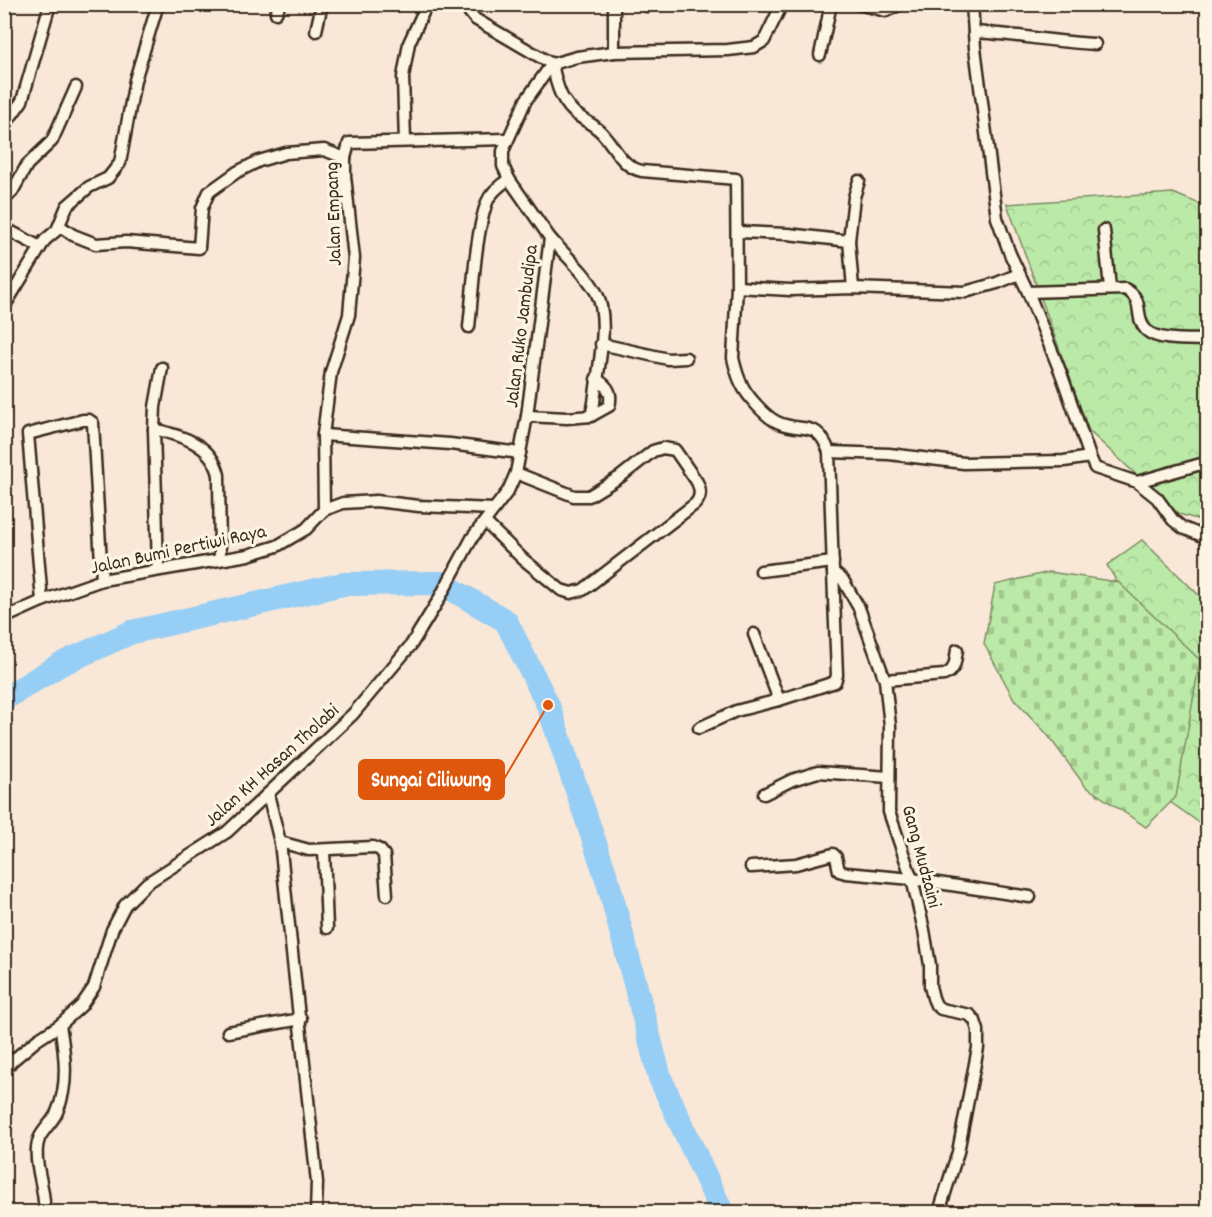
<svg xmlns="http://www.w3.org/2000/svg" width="1212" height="1217" viewBox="0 0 1212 1217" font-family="Dekko,sans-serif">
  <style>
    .forest { fill: url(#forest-crowns); stroke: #7b8a62; stroke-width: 1.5 }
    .cemetery { fill: url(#cemetery-stones); stroke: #7b8a62; stroke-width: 1.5 }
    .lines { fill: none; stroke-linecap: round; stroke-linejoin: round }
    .river { stroke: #96cef5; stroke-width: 24 }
    .minor-casing { stroke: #3b2a1e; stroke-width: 15 }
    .minor { stroke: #fcf5e5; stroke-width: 10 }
    .labels { text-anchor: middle; stroke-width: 6; stroke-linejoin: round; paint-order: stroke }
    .street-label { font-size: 20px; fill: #3b2a1e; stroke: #fcf5e5 }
    .leader { fill: none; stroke: #df570d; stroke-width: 2 }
    .callout-dot { fill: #df570d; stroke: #fcf5e5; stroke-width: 2 }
    .callout { fill: #df570d; stroke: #df570d; stroke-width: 2 }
    .callout-label { font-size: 21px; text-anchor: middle; font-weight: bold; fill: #fff }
  </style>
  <defs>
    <pattern id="forest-crowns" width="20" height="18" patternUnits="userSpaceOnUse" patternTransform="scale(1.5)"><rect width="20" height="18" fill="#bbe9a7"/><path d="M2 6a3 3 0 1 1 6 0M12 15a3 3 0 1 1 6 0" fill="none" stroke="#a2c88f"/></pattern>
    <pattern id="cemetery-stones" width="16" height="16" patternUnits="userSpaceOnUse" patternTransform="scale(1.5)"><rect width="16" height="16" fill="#bbe9a7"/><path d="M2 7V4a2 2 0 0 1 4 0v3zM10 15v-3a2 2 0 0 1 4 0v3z" fill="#a2c88f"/></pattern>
  </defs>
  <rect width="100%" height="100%" fill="#f9e8d8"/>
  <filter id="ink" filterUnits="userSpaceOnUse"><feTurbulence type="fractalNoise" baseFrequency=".0167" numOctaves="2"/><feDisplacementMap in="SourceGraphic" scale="12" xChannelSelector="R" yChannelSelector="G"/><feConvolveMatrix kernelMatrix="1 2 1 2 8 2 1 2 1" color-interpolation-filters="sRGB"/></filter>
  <g filter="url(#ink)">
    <!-- forest -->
    <g class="forest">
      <path d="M1173,193L1207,207V522L1179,514L1089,431L1007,204Z"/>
      <path d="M1142,540L1203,599L1207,596V828L1143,783L1166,667L1107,565Z"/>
    </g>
    <!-- cemetery -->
    <path class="cemetery" d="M1049,572L1118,582L1200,660L1176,797L1146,827L1085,786L1047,734L1014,699L984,644L995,585Z"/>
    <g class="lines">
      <!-- river -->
      <path class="river" d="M4,699L61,664L132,632L343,584L441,583L506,621L548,705L608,882L660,1078L722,1212"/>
      <defs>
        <g id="minor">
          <path d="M463,4L475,19L552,64C555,76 557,90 564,100C576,119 584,117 599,130C614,143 620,167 642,171L736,179L737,287L733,358C735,366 737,376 742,385C747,396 766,417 777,422C803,434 817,418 829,452L833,572L843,580L859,608L885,680L890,726L889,812L912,879L924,930L930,965V986L933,998L936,1005L941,1009L970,1015L975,1021L978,1030V1048L958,1152L939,1212"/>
          <path d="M858,4L886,11L901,4"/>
          <path d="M972,4L975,48L997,218L1010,254L1028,292L1062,376L1090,457L1095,468L1137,482L1157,498L1173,520L1183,528L1208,538"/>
          <path d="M647,6V4"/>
          <path d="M276,13L280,4"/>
          <path d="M316,31L322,4"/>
          <path d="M974,32C1014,34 1054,42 1095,44"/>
          <path d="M614,52V4"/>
          <path d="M820,55L831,4"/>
          <path d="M4,126L22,101L50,4"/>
          <path d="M405,141L403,77L409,43L427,4"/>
          <path d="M4,200L12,192L27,165L52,141L76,87"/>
          <path d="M60,226L73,235L96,244L126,242L199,248L202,208L209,192L237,172L259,161L286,153L324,150L345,158"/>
          <path d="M4,228L40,247"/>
          <path d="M1104,230L1110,288"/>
          <path d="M738,232L788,234L849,241"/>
          <path d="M737,287L790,290L853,288L965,292L997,283L1019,274"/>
          <path d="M853,288L849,241L854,197L859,181"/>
          <path d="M1028,292L1125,289C1146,300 1133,316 1146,330C1158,342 1192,339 1208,340"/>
          <path d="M4,307L45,240L57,230L67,206L89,187L108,178L120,163L135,80L158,4"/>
          <path d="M469,327C473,291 475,235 487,202C491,192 500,185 509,179"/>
          <path d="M601,344L668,359L686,358"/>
          <path d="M527,416L567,418L591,416L594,403C597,372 611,319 596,292C585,272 565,255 550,238"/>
          <path d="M591,416L609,406C613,393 607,385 596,379"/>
          <path d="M154,429C182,436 212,444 219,475L220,559"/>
          <path d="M323,435L450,444L520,453"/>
          <path d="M829,452L889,454L964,463L1064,461L1090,457"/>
          <path d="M1137,482L1208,462"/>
          <path d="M324,510L323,435L331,372L349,315L354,258L345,176V158L349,143L507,139"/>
          <path d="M485,522L523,559L561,590L571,593L583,590L695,504C701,498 701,490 697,482L675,450L663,448L653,451L620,477L589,496H574L516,473"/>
          <path d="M158,569L154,429L155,407L162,368"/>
          <path d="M761,571L833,562"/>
          <path d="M42,601L28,434L83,420H89L93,423L102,580"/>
          <path d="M4,618L42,601L102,580L248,555L277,546L306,529L324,510L343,503L376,501L419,506L494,509"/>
          <path d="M754,634L779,700"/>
          <path d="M885,680L944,675C956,671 955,661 957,650"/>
          <path d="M699,728L736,711L779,700L835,682L837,675L833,572"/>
          <path d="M268,794L280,842L317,1182L316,1212"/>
          <path d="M764,794L792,780L818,772L889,777"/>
          <path d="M280,842L309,850L373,847L380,850L384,855L387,895"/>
          <path d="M324,850L327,928"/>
          <path d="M751,867L796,864L833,854L836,857L839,871L846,873L912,879L1030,897"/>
          <path d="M228,1032L301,1019"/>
          <path d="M4,1071L12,1061L37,1040L60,1025L81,1006L94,987L112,930L125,905L147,883L227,832L353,714L411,645L438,601L472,538L508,491L516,473L527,416L550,238L509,179L503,166V151L526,100L552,64L577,57L614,52L728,50L754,47L764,41L782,4"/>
          <path d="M44,1202C43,1182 32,1158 39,1139C43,1129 53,1122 57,1112C69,1085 65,1054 60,1025"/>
        </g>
      </defs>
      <!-- minor casing -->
      <use href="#minor" class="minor-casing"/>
      <!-- minor -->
      <use href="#minor" class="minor"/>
    </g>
  </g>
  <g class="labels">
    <!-- street labels -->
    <g class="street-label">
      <text transform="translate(332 214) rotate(-92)" y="7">Jalan Empang</text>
      <text transform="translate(520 326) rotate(-83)" y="7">Jalan Ruko Jambudipa</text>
      <text transform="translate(178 548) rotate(-12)" y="7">Jalan Bumi Pertiwi Raya</text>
      <text transform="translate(271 764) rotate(-42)" y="7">Jalan KH Hasan Tholabi</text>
      <text transform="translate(923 856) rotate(75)" y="7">Gang Mudzaini</text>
    </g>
  </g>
  <!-- callouts -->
  <path class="leader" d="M548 705L504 779"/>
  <circle class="callout-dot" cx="548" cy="705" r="6"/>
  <rect class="callout" x="359" y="760" width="145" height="39" rx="6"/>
  <g class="callout-label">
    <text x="431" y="786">Sungai Ciliwung</text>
  </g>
  <!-- margin -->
  <rect width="1212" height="1217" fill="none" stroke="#fcf5e5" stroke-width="24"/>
  <rect x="12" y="12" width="1188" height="1193" fill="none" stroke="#3b2a1e" stroke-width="2" filter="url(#ink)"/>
</svg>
